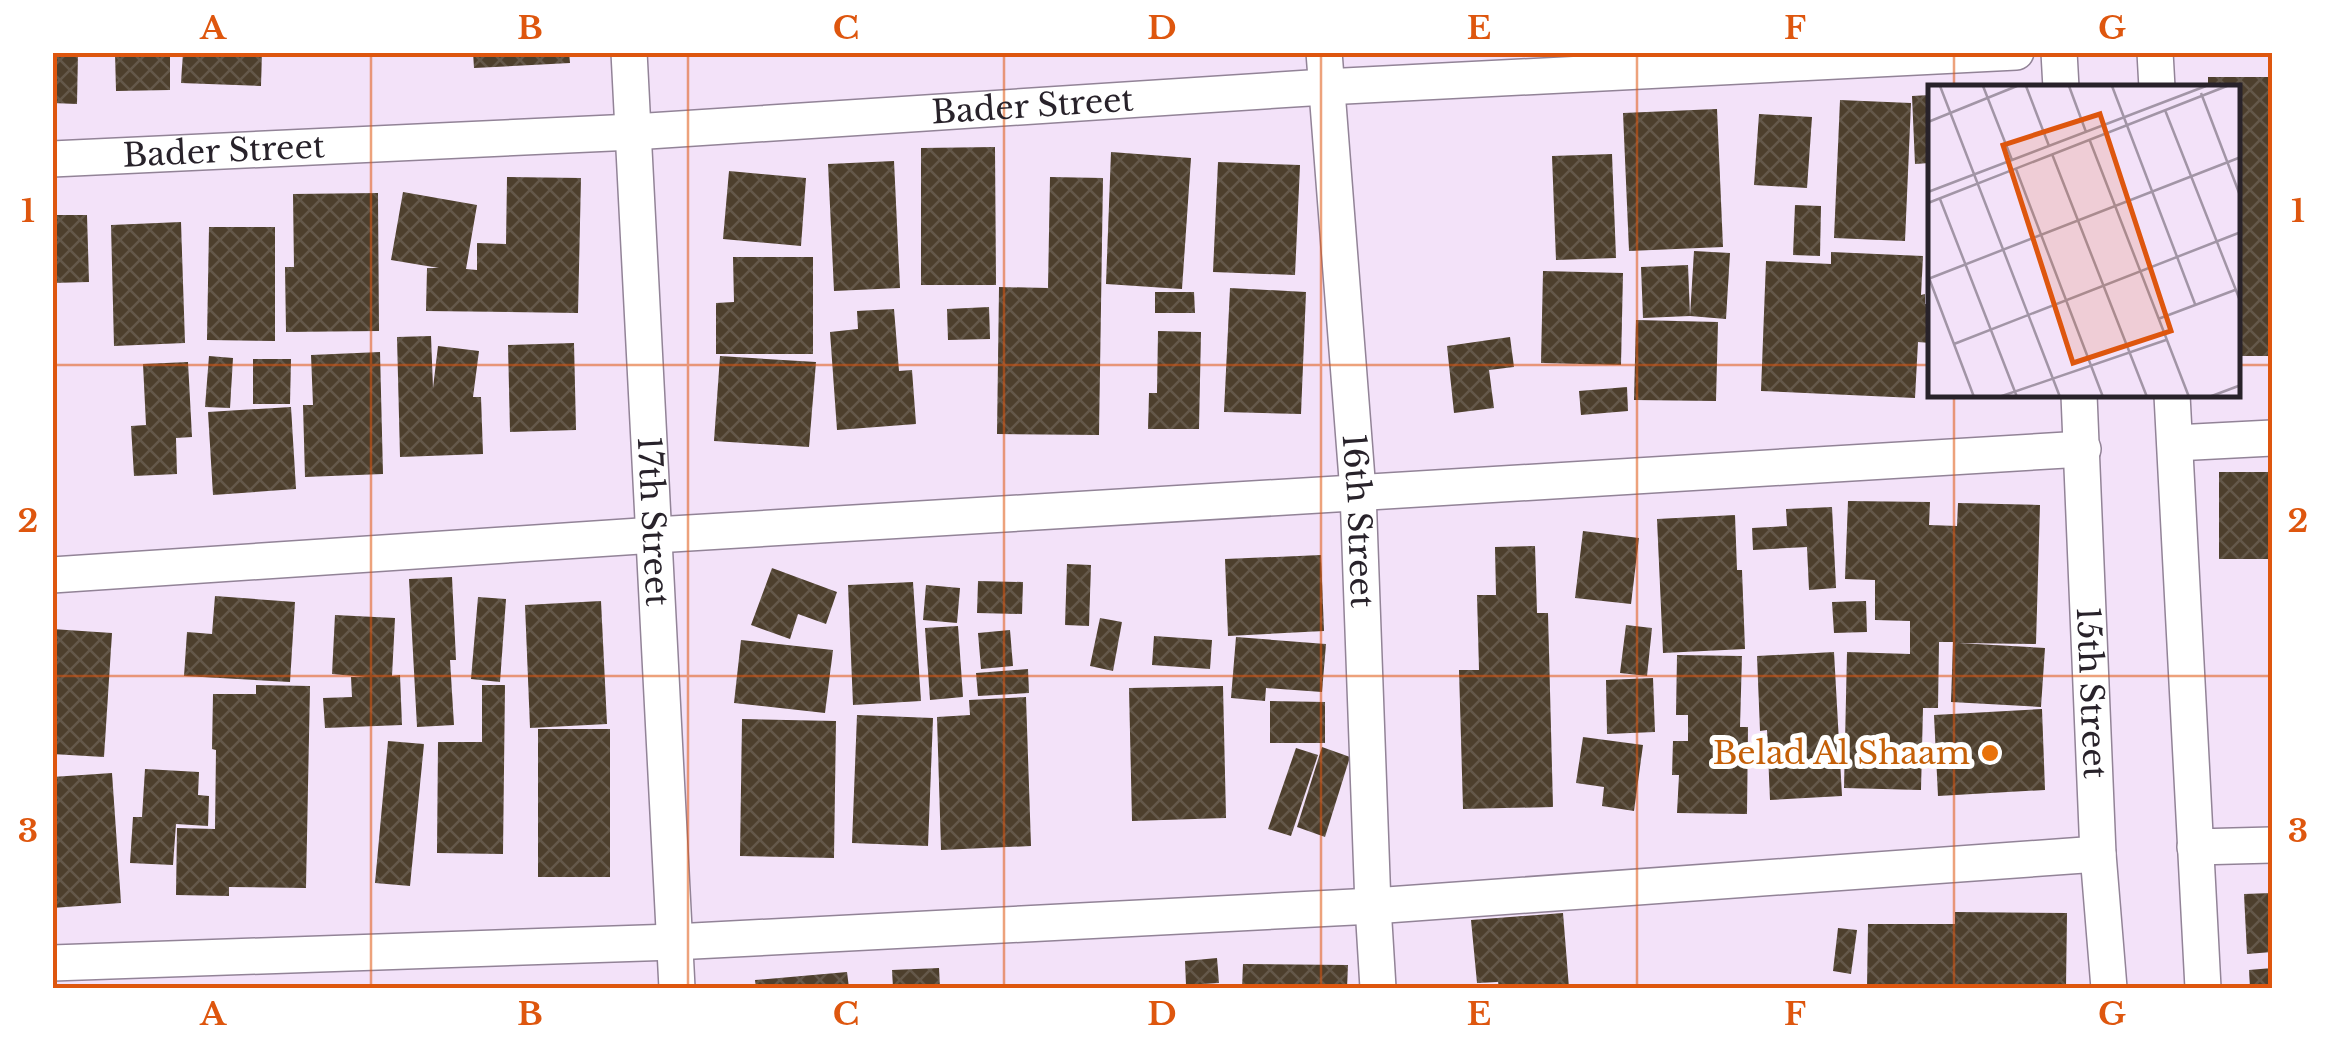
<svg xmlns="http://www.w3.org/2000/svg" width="2325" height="1041" viewBox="0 0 2325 1041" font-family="'Libre Baskerville',serif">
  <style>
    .building { fill: url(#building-cross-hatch) }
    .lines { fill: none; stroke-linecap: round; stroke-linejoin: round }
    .street-casing { stroke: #928397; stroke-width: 38 }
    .street { stroke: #fff; stroke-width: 35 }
    .grid { fill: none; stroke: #de560e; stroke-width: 2.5; stroke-opacity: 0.55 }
    .food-dot { fill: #e8710a; stroke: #fff; stroke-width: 4 }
    .labels { text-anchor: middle; stroke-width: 10; stroke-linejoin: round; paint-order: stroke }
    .street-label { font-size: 32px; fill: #28222a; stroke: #fff }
    .food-label { font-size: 32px; fill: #c56008; stroke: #fff; text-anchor: end }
    .inset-road { fill: none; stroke: #a295a6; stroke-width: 2.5 }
    .view { fill: #de560e; fill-opacity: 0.15; stroke: #de560e; stroke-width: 5 }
    .inset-edge { fill: none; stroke: #28222a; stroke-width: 5 }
    .neatline { fill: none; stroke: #de560e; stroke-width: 4 }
    .grid-label { font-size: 32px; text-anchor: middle; font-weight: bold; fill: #de560e }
  </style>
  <defs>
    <pattern id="building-cross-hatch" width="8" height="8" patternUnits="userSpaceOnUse" patternTransform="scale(2.5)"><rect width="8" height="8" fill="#4d3f2d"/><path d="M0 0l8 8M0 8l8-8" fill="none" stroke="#64584a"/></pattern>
  </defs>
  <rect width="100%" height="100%" fill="#f3e2f9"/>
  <!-- building -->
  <g class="building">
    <path d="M52,52H78L77,104L52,103Z"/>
    <path d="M115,52H170V90L116,91Z"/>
    <path d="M183,52H262L261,86L181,83Z"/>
    <path d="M473,52H569L570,63L474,68Z"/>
    <path d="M2208,77H2272V356H2238V88H2208Z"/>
    <path d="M1930,95V163L1915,164L1912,96Z"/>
    <path d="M1840,100L1911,103L1905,241L1834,238Z"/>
    <path d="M1717,109L1723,247L1629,251L1623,113Z"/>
    <path d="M1759,114L1812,117L1807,188L1754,185Z"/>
    <path d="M995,147L996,285H921V148Z"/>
    <path d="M1111,152L1191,158L1182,289L1106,284Z"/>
    <path d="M1612,154L1616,258L1556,260L1552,156Z"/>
    <path d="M894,161L900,288L834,291L828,164Z"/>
    <path d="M1218,162L1300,165L1295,275L1213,272Z"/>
    <path d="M729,171L806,178L801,246L723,239Z"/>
    <path d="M507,177L581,178L578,313L426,311L427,268H439L391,260L403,192L477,205L466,269L477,270V243L506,244Z"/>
    <path d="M1050,177L1103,178L1099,435L997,434L999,287L1048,288Z"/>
    <path d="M378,193L379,331L286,332L285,267H294L293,194Z"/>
    <path d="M1795,205L1821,206L1820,256L1793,255Z"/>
    <path d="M52,215H87L89,282L52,283Z"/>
    <path d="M181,222L185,343L114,346L111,225Z"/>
    <path d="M209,227H275V341L207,340Z"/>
    <path d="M1694,251L1730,253L1726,319L1690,316Z"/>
    <path d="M1831,252L1923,256L1921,295L1925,294V304H1930V343L1918,342L1915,398L1761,391L1766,261L1831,264Z"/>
    <path d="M733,257H813V354H716V303L734,302Z"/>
    <path d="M1688,265L1690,316L1643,318L1641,267Z"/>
    <path d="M1543,271L1623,273L1621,365L1541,363Z"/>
    <path d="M1230,288L1306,292L1301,414L1224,412Z"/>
    <path d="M1155,292H1194L1195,313H1155Z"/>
    <path d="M989,307L990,339L948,340L947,309Z"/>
    <path d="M894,309L899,371L912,370L916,424L837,430L830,332L858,329L857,311Z"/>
    <path d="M1636,320L1718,322L1716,401L1634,400Z"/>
    <path d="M1158,331L1201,332L1199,429H1148L1149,393H1157Z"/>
    <path d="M431,336L433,388L438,346L479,351L473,397H481L483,454L400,457L397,337Z"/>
    <path d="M1510,337L1514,367L1489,370L1494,408L1454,413L1447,346Z"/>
    <path d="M574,343L576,430L510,432L508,345Z"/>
    <path d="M380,352L383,474L305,477L303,405H313L311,355Z"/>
    <path d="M209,356L233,358L230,408L205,407Z"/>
    <path d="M720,356L816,362L809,447L714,441Z"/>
    <path d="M253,359H291L290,404H253Z"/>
    <path d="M188,362L192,437L176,438L177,474L134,476L131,426L146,425L143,364Z"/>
    <path d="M1627,387L1628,411L1581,415L1579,391Z"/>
    <path d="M291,407L296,489L213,495L208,412Z"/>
    <rect x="2219" y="472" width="53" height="87"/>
    <path d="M1848,501L1930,502L1929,525L1957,526L1958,503L2040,505L2036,644L1958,643L2045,648L2041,707L1951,702L1953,642H1939L1938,708H1923L1921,790L1844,788L1847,652L1910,654V621L1875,620V580L1845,579Z"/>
    <path d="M1832,507L1836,588L1809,590L1807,547L1753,550L1752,528L1787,526L1786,509Z"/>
    <path d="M1735,515L1737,570H1742L1745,649L1663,653L1657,519Z"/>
    <path d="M1583,531L1639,538L1631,604L1575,598Z"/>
    <path d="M1535,546L1537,613H1548L1553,807L1463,809L1459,670H1479L1477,595H1496L1495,547Z"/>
    <path d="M1321,555L1324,631L1228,636L1225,559Z"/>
    <path d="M1067,564L1091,565L1089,626L1065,625Z"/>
    <path d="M772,568L837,592L826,624L798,614L790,639L751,625Z"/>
    <path d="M452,577L456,660H450L454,725L417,727L409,579Z"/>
    <path d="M978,581L1023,582L1022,614L977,613Z"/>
    <path d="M913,582L921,701L853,705L848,585Z"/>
    <path d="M926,585L960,588L957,623L923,620Z"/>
    <path d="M215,596L295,602L290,682L184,676L187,632L212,634Z"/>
    <path d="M478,597L506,599L500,682L471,679Z"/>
    <path d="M601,601L607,724L530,728L525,605Z"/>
    <path d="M1866,601L1867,632L1834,633L1832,602Z"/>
    <path d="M335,615L395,618L392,676L400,675L402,725L325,728L323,698L352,697L351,677H365L332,674Z"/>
    <path d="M1100,618L1122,622L1113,671L1090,666Z"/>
    <path d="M1626,625L1652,628L1647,676L1620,673Z"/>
    <path d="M958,626L963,697L930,700L925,628Z"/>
    <path d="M52,629L112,633L104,757L52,754Z"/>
    <path d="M1010,630L1013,666L981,669L978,633Z"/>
    <path d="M1154,636L1212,640L1210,669L1152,665Z"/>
    <path d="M1236,637L1326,644L1322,692L1266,688L1265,701L1231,698Z"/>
    <path d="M741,640L833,650L825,713L734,703Z"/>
    <path d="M1834,652L1842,796L1770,800L1767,730L1760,731L1757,656Z"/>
    <path d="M1677,655L1742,656L1740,727H1748L1747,814L1677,813L1679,775H1672L1673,741H1688V715H1676Z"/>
    <path d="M1028,669L1029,693L978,696L976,673Z"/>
    <path d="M1653,678L1655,732L1607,734L1606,680Z"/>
    <path d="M256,685L310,686L306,888L229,887V896L176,895L177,828L215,829L216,750L212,749L213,694H256Z"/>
    <path d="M482,685H505L503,854L437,853L438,742H482Z"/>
    <path d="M1223,686L1226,818L1132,821L1129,688Z"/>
    <path d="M1026,697L1031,846L941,850L937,717L970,715L969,700Z"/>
    <path d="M1270,701L1325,702V743H1270Z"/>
    <path d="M2042,709L2045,790L1938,796L1934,715Z"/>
    <path d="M857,715L933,718L928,846L852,843Z"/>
    <path d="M742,719L836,721L834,858L740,856Z"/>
    <rect x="538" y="729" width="72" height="148"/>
    <path d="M1583,737L1643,745L1634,811L1602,806L1604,787L1576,783Z"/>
    <path d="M388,741L424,744L410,886L375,883Z"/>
    <path d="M1322,747L1350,757L1325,837L1297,827Z"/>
    <path d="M1296,748L1318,755L1291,836L1268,829Z"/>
    <path d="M145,769L199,772L198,795L209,796L208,826L176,824L173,865L130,863L133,817H142Z"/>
    <path d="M112,773L121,903L52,908V777Z"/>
    <path d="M2272,893V952L2247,954L2244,894Z"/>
    <path d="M1955,912L2067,913L2066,988H1867L1868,924H1955Z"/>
    <path d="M1563,913L1569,988H1499L1498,982L1477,983L1471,920Z"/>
    <path d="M1838,928L1857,930L1851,974L1833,971Z"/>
    <path d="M1217,958L1219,983L1186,985L1185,961Z"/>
    <path d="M1243,964L1348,965L1347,988H1242Z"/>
    <path d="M939,968L940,988H893L892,970Z"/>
    <path d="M2272,968V988H2250L2249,970Z"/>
    <path d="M847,972L849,988H756L755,980Z"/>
  </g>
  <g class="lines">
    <defs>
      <g id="street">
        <path id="s1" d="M629,52L677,988"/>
        <path id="s2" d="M1324,52L1358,492L1373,906L1378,988"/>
        <path d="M2059,52L2061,88"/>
        <path d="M2155,52L2157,88"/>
        <path id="s3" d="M52,159L633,132L1325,87L2016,52"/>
        <path id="s4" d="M2079,395L2098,854L2109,988"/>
        <path d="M2172,395L2203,988"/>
        <path d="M2175,443L2272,438"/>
        <path d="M52,575L655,535L2083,449"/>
        <path d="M2195,847L2272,845"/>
        <path d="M52,963L674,942L1373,906L2098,854"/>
      </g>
    </defs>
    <!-- street casing -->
    <use href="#street" class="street-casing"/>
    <!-- street -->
    <use href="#street" class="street"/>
  </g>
  <!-- grid -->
  <path class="grid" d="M371,52V988M688,52V988M1004,52V988M1321,52V988M1637,52V988M1954,52V88M52,365H1930M2238,365H2272M1954,395V988M52,676H2272"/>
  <!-- markers -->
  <circle class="food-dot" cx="1990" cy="753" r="10"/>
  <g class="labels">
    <!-- street labels -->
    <g class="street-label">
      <text dy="11" stroke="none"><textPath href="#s3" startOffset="982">Bader Street</textPath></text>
      <text dy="11" stroke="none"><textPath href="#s3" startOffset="172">Bader Street</textPath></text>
      <text dy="11" stroke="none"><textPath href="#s1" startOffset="470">17th Street</textPath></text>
      <text dy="11" stroke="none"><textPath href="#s2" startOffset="470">16th Street</textPath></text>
      <text dy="11" stroke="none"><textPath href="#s4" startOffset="298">15th Street</textPath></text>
    </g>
    <!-- food labels -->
    <g class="food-label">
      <text x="1970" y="764">Belad Al Shaam</text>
    </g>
  </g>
  <!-- overview -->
  <g transform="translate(1928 85)">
    <rect width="312" height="312" fill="#f3e2f9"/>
    <path class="inset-road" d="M12,1L132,312M55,1L84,75M98,1L121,61M141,1L158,47M184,1L267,219M273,8L313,113M237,25L313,218M0,37L89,1M162,56L261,312M124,69L219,312M88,84L175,312M0,107L278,1M12,114L89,312M0,118L299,1M1,193L46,312M0,194L313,72M230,234L307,205M26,259L313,147M71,312L238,255M281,312L313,300"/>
    <path class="view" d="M172,29L243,246L145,278L75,60Z"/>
    <rect width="312" height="312" class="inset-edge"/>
  </g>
  <!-- border -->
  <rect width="2325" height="1041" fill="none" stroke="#ffffff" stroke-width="110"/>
  <rect x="55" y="55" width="2215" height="931" class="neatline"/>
  <g class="grid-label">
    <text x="213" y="39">A</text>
    <text x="530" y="39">B</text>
    <text x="846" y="39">C</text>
    <text x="1162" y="39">D</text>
    <text x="1479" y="39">E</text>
    <text x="1795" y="39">F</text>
    <text x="2112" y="39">G</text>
    <text x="28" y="222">1</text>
    <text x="2298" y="222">1</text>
    <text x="28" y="532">2</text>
    <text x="2298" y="532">2</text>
    <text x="28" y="842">3</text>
    <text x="2298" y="842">3</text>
    <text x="213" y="1025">A</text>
    <text x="530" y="1025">B</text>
    <text x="846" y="1025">C</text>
    <text x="1162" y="1025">D</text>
    <text x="1479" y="1025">E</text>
    <text x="1795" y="1025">F</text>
    <text x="2112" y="1025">G</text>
  </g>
</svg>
